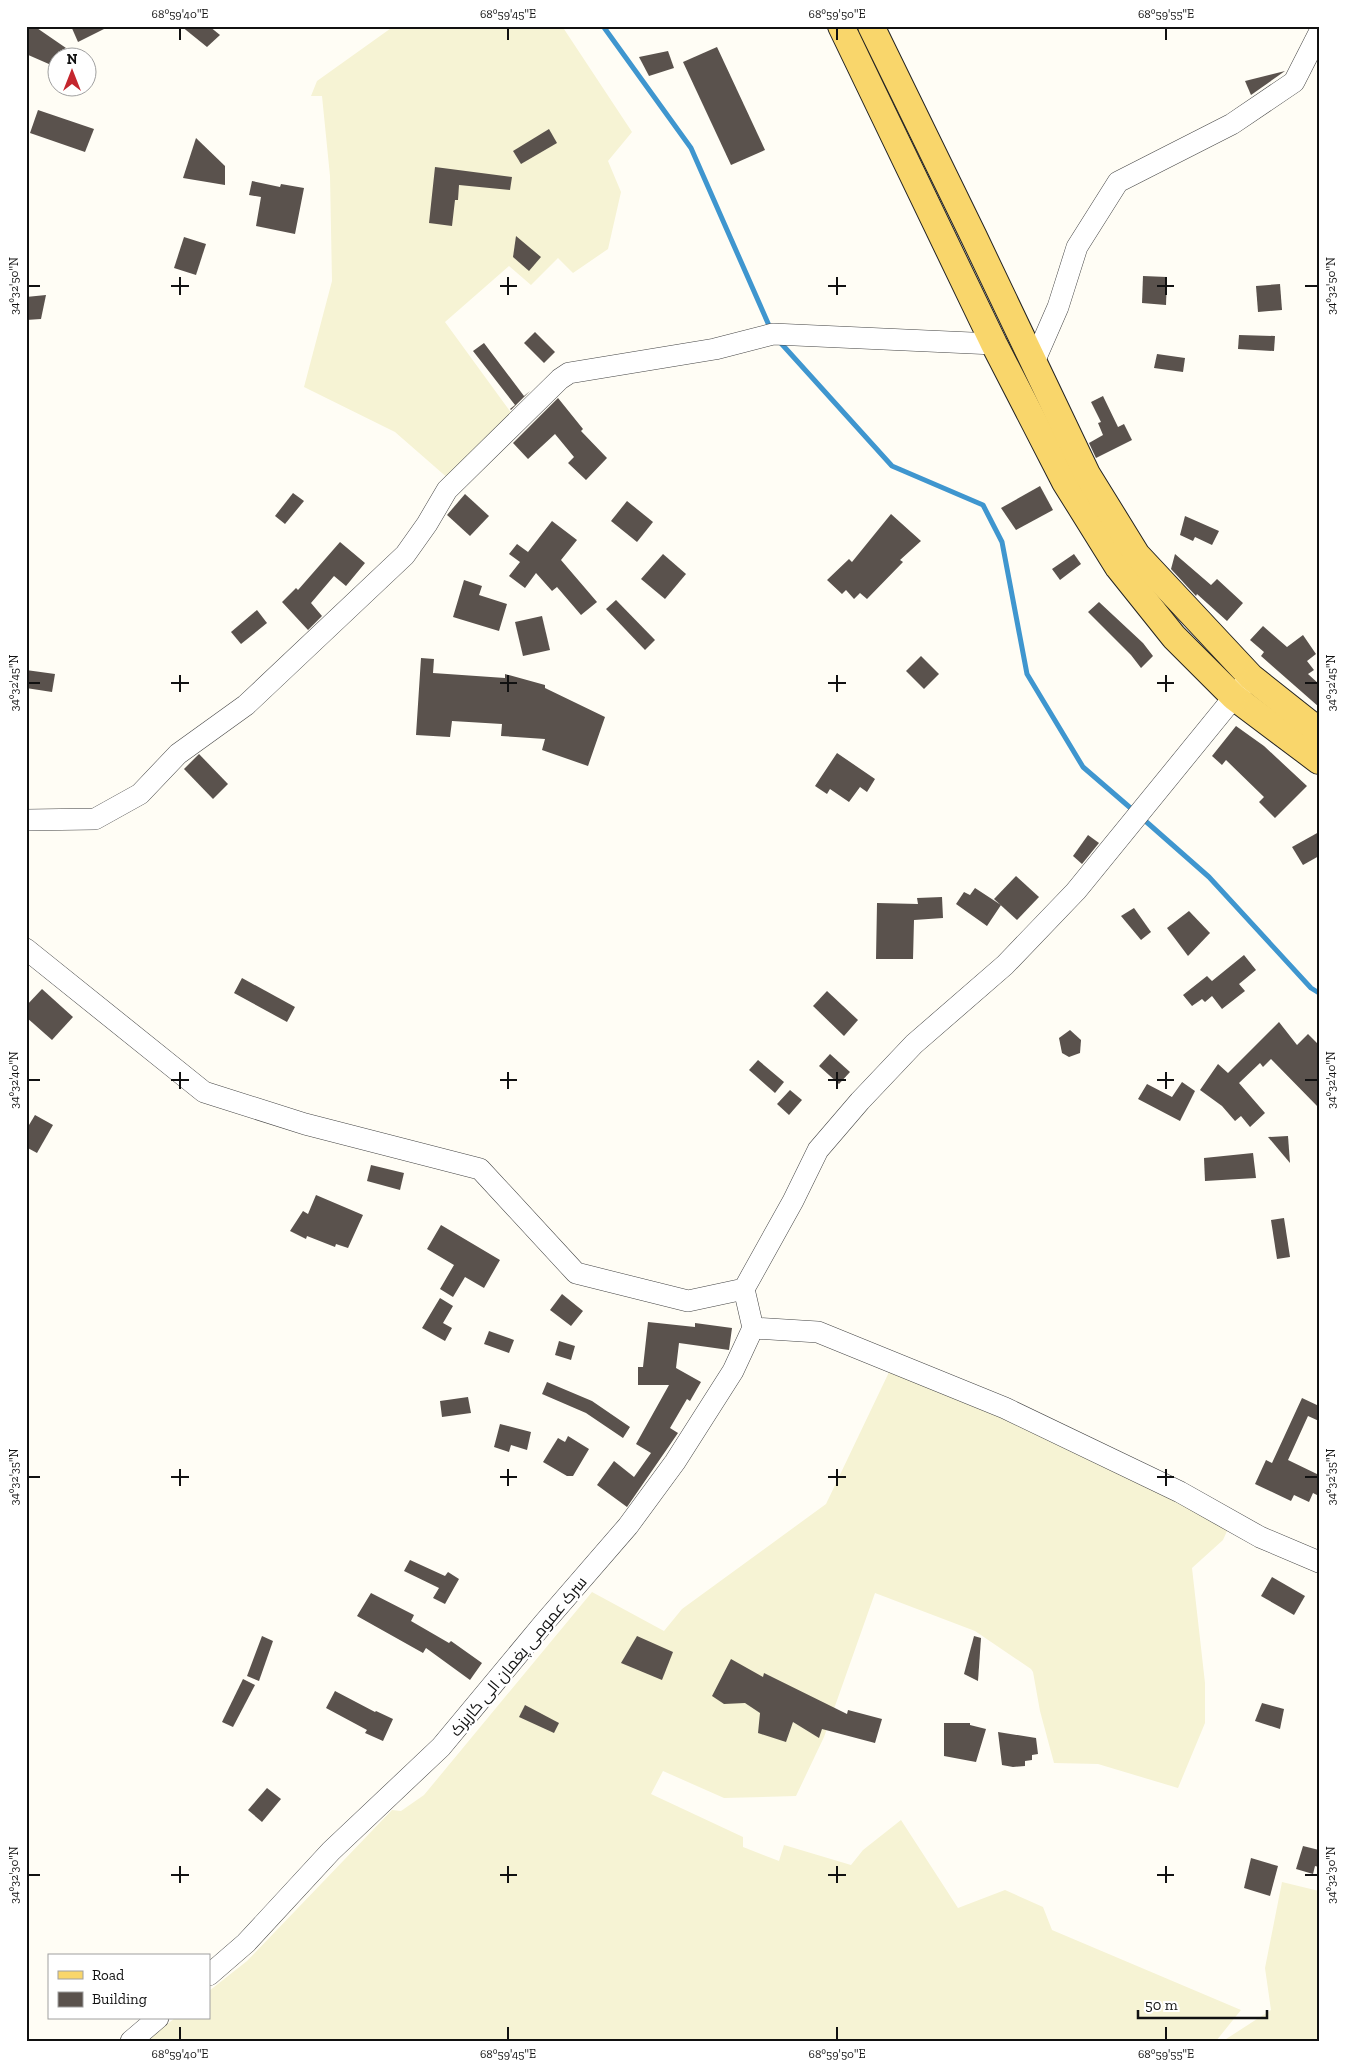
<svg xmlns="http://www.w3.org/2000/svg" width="1345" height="2067" viewBox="0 0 1345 2067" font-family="'Zilla Slab',Cairo,serif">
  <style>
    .farmland { fill: #f6f3d4 }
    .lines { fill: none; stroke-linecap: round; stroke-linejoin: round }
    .stream { stroke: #3f96cf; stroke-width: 5 }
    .building { fill: #5a524d }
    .minor-casing { stroke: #444; stroke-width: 22 }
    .major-casing { stroke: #222; stroke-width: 28 }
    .minor { stroke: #fff; stroke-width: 21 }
    .major { stroke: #f9d66b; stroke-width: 26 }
    .ticks { fill: none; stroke: #111; stroke-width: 2 }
    .labels { text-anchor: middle; stroke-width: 5; stroke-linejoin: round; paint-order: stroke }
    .street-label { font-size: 16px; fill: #111; stroke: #fff }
    .neatline { fill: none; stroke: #111; stroke-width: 2 }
    .ticks-label { font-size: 12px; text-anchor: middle; fill: #111 }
  </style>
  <rect width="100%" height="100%" fill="#fffdf5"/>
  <!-- farmland -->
  <g class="farmland">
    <path d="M394,26H562L632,132L608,161L621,192L608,249L573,273L558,258L531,285L509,266L445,322L515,418L450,480L395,432L304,387L332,281L330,176L322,96H311L317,81Z"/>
    <path d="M891,1368L1232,1520L1223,1540L1192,1568L1205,1683V1723L1178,1788L1098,1764L1054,1763L1040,1711L1033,1672L1031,1669L975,1631L875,1593L824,1737L796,1796L724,1798L663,1771L651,1794L743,1837V1847L779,1861L784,1845L851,1865L863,1850L901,1820L958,1908L1005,1890L1043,1907L1052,1930L1241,2010L1216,2041H146L175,2018H209V1991L247,1961L392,1810L401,1811L424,1795L592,1592L664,1631L682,1609L826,1504Z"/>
    <path d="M1282,1882L1319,1891V2041H1223L1271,2010L1265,1968Z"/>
  </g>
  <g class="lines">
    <!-- stream -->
    <g class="stream">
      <path d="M603,26L691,148L771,330"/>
      <path d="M779,341L892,466L983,505L1002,542L1027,674L1083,767L1134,811"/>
      <path d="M1142,818L1209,877L1311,988L1319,993"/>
    </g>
  </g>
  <!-- building -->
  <g class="building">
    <path d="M26,26H34L66,48L58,52V68L26,54Z"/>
    <path d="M71,26H110L78,42Z"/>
    <path d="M181,26H209L220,35L207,47Z"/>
    <path d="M717,47L765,150L731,165L683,62Z"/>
    <path d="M668,51L674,68L649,76L639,57Z"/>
    <path d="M1285,71L1251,95L1245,81Z"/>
    <path d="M38,110L94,129L85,152L30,133Z"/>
    <path d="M549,129L557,143L521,164L513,151Z"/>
    <path d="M196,138L225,166V185L183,178Z"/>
    <path d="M435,167L512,177L510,190L459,185L458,200H455L452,226L429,223Z"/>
    <path d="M252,181L280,187L281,184L304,188L295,234L256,226L261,197L249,195Z"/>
    <path d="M516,236L541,257L529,271L513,257Z"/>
    <path d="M184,237L206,244L196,275L174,268Z"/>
    <path d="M1143,276L1167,277L1166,305L1142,303Z"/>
    <path d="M1280,284L1282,310L1258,312L1256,286Z"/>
    <path d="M46,295L41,319L26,320V297Z"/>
    <path d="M535,332L555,352L544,363L524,343Z"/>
    <path d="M1239,335L1275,336L1274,351L1238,349Z"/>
    <path d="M484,343L524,396L530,391L511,410L510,409L515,405L473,351Z"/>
    <path d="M1157,354L1185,358L1183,372L1154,368Z"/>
    <path d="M1103,396L1118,427L1124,424L1132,440L1096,458L1089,443L1103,435L1098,423L1101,422L1091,402Z"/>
    <path d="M558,398L583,429L581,431L607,458L586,480L568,463L574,457L555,434L528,459L513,443Z"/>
    <path d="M1040,486L1053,510L1016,530L1001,508Z"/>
    <path d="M293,493L304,501L285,524L275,516Z"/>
    <path d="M465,494L489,516L470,536L447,515Z"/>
    <path d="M627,501L653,522L637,542L611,521Z"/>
    <path d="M891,514L921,541L900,560L903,562L867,599L860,593L854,599L846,590L842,594L827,580L849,559L852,562Z"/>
    <path d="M1185,516L1219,531L1212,545L1195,537L1193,541L1180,535Z"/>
    <path d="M552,521L577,540L561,560L597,602L581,615L557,587L552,591L536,573L525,588L509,576L520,562L509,554L517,544L528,552Z"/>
    <path d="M340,542L365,563L346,586L334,576L311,603L322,616L308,630L282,602L296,588L298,590Z"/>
    <path d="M663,554L686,574L665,599L641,579Z"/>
    <path d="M1074,554L1081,564L1060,580L1052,569Z"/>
    <path d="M1175,554L1211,585L1217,579L1243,603L1227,621L1197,594L1196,596L1171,569Z"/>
    <path d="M464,580L482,586L479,595L507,604L499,631L453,617Z"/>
    <path d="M616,600L655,640L645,650L606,609Z"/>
    <path d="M1099,602L1143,643L1153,656L1141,668L1131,655L1088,612Z"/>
    <path d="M257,610L267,623L241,644L231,632Z"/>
    <path d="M542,616L550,650L523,656L515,622Z"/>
    <path d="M1263,626L1287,647L1303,635L1316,654L1307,661L1314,670L1308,674L1319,684V707L1261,656L1264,652L1250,640Z"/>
    <path d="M921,656L939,674L924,689L906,671Z"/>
    <path d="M421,658L434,659L433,673L505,678V674L545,685V688L605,717L588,766L542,750L545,739L501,736L502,724L452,721L450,737L416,735Z"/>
    <path d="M26,670L55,674L52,692L26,688Z"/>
    <path d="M1236,726L1264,746L1307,786L1275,818L1259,802L1264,797L1226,760L1222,765L1212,756Z"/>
    <path d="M837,753L875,779L867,792L860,787L849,802L830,789L827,794L815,786Z"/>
    <path d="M199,754L228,784L213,799L184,769Z"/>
    <path d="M1319,832V856L1303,865L1292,847Z"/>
    <path d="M1088,835L1099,843L1082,864L1073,856Z"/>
    <path d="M1016,876L1039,897L1017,920L994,899Z"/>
    <path d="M975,888L1001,905L987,926L956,904L964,892L970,895Z"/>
    <path d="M942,897L943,918L914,920L913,959H876L877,903L918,904L917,898Z"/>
    <path d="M1134,908L1151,932L1141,940L1121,916Z"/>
    <path d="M1189,911L1210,933L1188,956L1167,928Z"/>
    <path d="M1244,955L1256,970L1239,984L1245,991L1222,1009L1212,996L1205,1002L1202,999L1192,1006L1183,995L1207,976L1212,981Z"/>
    <path d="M242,978L295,1007L287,1022L234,993Z"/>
    <path d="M42,989L73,1017L52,1040L26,1017V1006Z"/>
    <path d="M827,991L858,1020L844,1036L813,1006Z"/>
    <path d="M1279,1022L1297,1045L1308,1034L1319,1045V1108L1271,1059L1263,1067L1260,1063L1239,1083L1265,1113L1250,1127L1241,1116L1235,1121L1222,1106L1200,1090L1218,1064L1228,1073Z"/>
    <path d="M1070,1030L1081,1040L1080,1053L1069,1057L1062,1053L1059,1038Z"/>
    <path d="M830,1054L850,1072L839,1084L819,1066Z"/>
    <path d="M758,1060L784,1082L775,1093L749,1070Z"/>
    <path d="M1182,1082L1195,1091L1180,1121L1138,1099L1147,1084L1172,1097Z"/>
    <path d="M790,1090L802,1100L789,1115L777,1104Z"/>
    <path d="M35,1115L53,1125L37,1153L26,1147V1130Z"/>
    <path d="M1288,1136L1290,1163L1268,1137Z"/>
    <path d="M1253,1153L1256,1178L1205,1181L1204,1158Z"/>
    <path d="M371,1165L404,1173L400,1190L367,1181Z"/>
    <path d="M316,1195L363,1215L348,1248L336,1244L335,1247L307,1236L306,1239L290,1231L303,1211L308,1214Z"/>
    <path d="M1284,1218L1290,1257L1277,1259L1271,1220Z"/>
    <path d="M441,1225L500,1260L484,1288L465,1277L453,1297L440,1289L454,1265L427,1249Z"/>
    <path d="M562,1294L583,1311L571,1326L550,1310Z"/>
    <path d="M440,1298L453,1306L443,1323L452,1328L445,1341L422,1328Z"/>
    <path d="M648,1322L695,1327V1323L732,1328L729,1350L679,1343L676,1368L701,1382L690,1401L687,1399L670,1428L678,1433L627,1507L597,1485L614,1461L634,1477L651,1453L636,1444L669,1385H638V1367H643Z"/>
    <path d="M489,1331L514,1340L509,1353L484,1344Z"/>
    <path d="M559,1341L575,1346L571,1360L555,1355Z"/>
    <path d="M547,1382L592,1401L630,1427L623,1438L586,1413L542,1394Z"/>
    <path d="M468,1397L471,1413L442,1417L440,1401Z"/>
    <path d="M1302,1398L1319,1406V1421L1308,1416L1288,1460L1319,1475V1496L1313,1493L1309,1502L1294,1495L1291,1501L1255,1484L1266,1460L1272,1463Z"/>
    <path d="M500,1424L531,1432L527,1450L511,1445L509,1452L494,1447Z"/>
    <path d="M568,1436L589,1449L573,1476H567L543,1462L558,1438L565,1442Z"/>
    <path d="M410,1560L445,1576L448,1572L459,1579L445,1604L433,1598L439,1588L404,1571Z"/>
    <path d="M1272,1577L1305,1596L1294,1615L1261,1596Z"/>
    <path d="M371,1593L414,1615L411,1621L449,1643L451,1641L482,1663L470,1680L426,1648L423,1653L357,1616Z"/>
    <path d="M262,1636L273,1641L259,1681L247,1676Z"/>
    <path d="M637,1636L673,1652L662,1680L621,1663Z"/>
    <path d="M974,1636L981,1638L978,1681L964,1674Z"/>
    <path d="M731,1659L763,1677L764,1673L847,1714L848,1710L882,1719L875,1743L822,1729L819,1738L793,1722L786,1742L758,1733L760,1713L745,1703L724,1704L712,1696Z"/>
    <path d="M243,1679L255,1685L233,1727L222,1722Z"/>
    <path d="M335,1691L375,1712L376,1711L393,1719L383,1741L365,1733L367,1730L326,1708Z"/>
    <path d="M1262,1703L1284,1709L1280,1729L1255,1721Z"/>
    <path d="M525,1705L559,1723L554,1733L519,1717Z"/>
    <path d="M944,1723H970V1725L986,1729L976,1762L944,1756Z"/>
    <path d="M998,1732L1036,1738L1038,1754L1032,1755V1760L1025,1761V1766L1013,1767L1002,1765Z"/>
    <path d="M267,1788L281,1799L262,1822L248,1810Z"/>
    <path d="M1303,1846L1319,1850V1867L1315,1866L1313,1874L1296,1869Z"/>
    <path d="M1251,1858L1278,1866L1270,1896L1244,1888Z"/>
  </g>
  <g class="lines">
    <defs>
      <g id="minor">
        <path d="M1034,362L1058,307L1077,247L1118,182L1232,124L1294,82L1319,33"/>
        <path d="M26,820L95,819L140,794L178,754L246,705L405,555L427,524L447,490L560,379L569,373L715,349L773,334L994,344"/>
        <path d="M26,949L204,1092L305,1124L480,1169L576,1273L688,1301L744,1289L793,1201L818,1150L860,1101L914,1044L1005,965L1076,891L1243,686"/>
        <path d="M753,1328L818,1332L1005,1408L1180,1492L1260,1537L1319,1562"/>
        <path d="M209,1975L246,1943L331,1851L441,1747L544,1623L628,1526L675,1462L733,1371L753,1328L744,1289"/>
        <path d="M131,2041L158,2018"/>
      </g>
      <g id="major">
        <path d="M841,26L994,344L1065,482L1118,567L1174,637L1234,697L1319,761"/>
        <path d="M871,26L974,237L1087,474L1137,555L1251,677L1319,731"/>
      </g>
    </defs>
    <!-- minor casing -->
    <use href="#minor" class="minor-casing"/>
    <!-- major casing -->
    <use href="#major" class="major-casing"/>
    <!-- minor -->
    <use href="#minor" class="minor"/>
    <!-- major -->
    <use href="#major" class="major"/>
  </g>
  <!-- ticks -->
  <path class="ticks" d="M180,28V40M508,28V40M837,28V40M1166,28V40M180,277V295M508,277V295M837,277V295M1166,277V295M28,286H40M171,286H189M500,286H517M828,286H846M1157,286H1174M1305,286H1318M180,675V692M508,675V692M837,675V692M1166,675V692M28,683H40M171,683H189M500,683H517M828,683H846M1157,683H1174M1305,683H1318M180,1072V1089M508,1072V1089M837,1072V1089M1166,1072V1089M28,1080H40M171,1080H189M500,1080H517M828,1080H846M1157,1080H1174M1305,1080H1318M180,1469V1486M508,1469V1486M837,1469V1486M1166,1469V1486M28,1477H40M171,1477H189M500,1477H517M828,1477H846M1157,1477H1174M1305,1477H1318M180,1866V1883M508,1866V1883M837,1866V1883M1166,1866V1883M28,1875H40M171,1875H189M500,1875H517M828,1875H846M1157,1875H1174M1305,1875H1318M180,2027V2040M508,2027V2040M837,2027V2040M1166,2027V2040"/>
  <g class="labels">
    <!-- street labels -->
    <g class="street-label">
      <text transform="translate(518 1656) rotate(-50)" y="6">سرک عمومی پغمان الی کاریزک</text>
    </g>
  </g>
  <!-- border -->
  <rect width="1345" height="2067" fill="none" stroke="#ffffff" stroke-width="55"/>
  <!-- legend -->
  <rect x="48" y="1954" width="162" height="65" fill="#ffffff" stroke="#a0a0a0"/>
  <rect x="58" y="1971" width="25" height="8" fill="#f9d66b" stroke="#a0a0a0"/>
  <text x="92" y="1980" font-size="15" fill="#111111">Road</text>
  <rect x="58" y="1992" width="25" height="15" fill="#5a524d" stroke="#a0a0a0"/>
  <text x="92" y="2004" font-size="15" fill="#111111">Building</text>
  <!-- north arrow -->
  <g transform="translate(72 72)"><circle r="24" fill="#ffffff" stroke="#a0a0a0"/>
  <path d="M0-4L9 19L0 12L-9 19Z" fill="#c4262e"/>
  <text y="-8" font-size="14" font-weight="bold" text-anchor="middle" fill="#111111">N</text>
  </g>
  <!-- scale -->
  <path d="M1138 2010v8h129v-8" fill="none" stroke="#111111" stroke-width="2.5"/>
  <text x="1145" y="2010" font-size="15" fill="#111111" stroke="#ffffff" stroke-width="4" paint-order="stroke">50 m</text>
  <rect x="28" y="28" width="1290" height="2012" class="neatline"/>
  <g class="ticks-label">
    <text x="180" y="18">68°59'40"E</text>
    <text x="508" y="18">68°59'45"E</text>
    <text x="837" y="18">68°59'50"E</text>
    <text x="1166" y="18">68°59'55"E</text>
    <text transform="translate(14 286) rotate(-90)" y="4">34°32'50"N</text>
    <text transform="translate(1331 286) rotate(-90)" y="4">34°32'50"N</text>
    <text transform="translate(14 683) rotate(-90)" y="4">34°32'45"N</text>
    <text transform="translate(1331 683) rotate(-90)" y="4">34°32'45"N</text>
    <text transform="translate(14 1080) rotate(-90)" y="4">34°32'40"N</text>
    <text transform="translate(1331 1080) rotate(-90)" y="4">34°32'40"N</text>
    <text transform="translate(14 1477) rotate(-90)" y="4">34°32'35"N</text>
    <text transform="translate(1331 1477) rotate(-90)" y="4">34°32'35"N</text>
    <text transform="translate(14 1875) rotate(-90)" y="4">34°32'30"N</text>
    <text transform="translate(1331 1875) rotate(-90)" y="4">34°32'30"N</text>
    <text x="180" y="2058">68°59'40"E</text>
    <text x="508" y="2058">68°59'45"E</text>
    <text x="837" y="2058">68°59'50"E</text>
    <text x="1166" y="2058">68°59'55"E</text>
  </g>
</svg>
